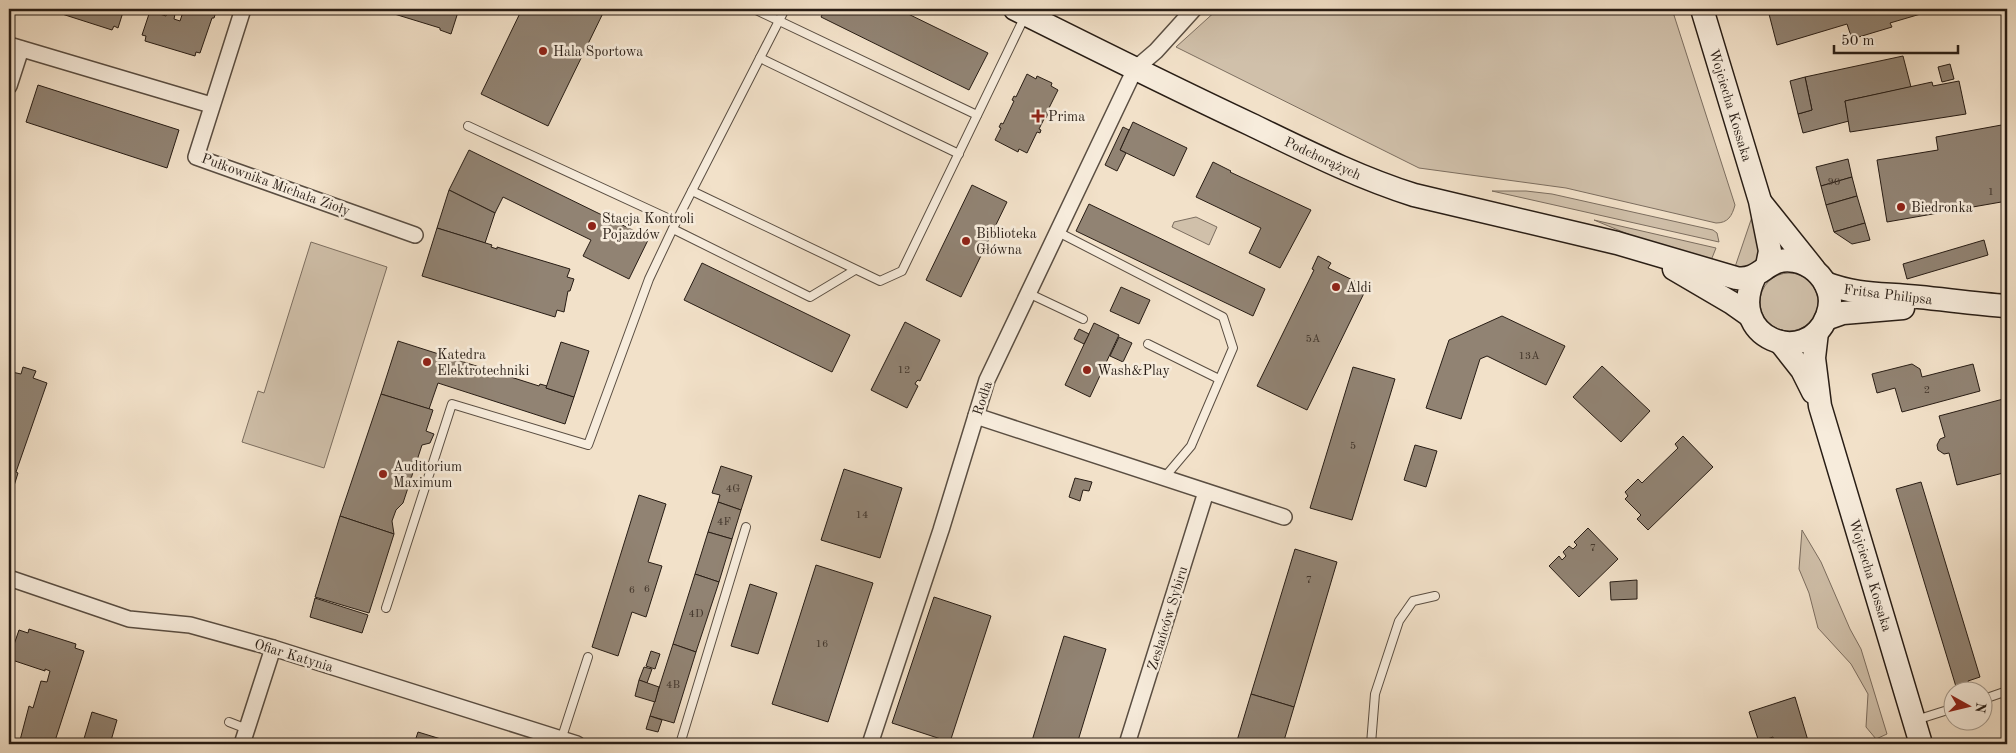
<svg xmlns="http://www.w3.org/2000/svg" width="2016" height="753" viewBox="0 0 2016 753" font-family="'Old Standard TT',serif">
  <style>
    .green { fill: #d0c0aa; stroke: #7c6e60 }
    .building { fill: #918373; stroke: #281d15 }
    .lines { fill: none; stroke-linecap: round; stroke-linejoin: round }
    .lane-casing { stroke: #5a4e42; stroke-width: 10 }
    .street-casing { stroke: #5a4e42; stroke-width: 18 }
    .secondary-casing { stroke: #281d15; stroke-width: 25 }
    .lane { stroke: #f7ecdc; stroke-width: 8 }
    .street { stroke: #f7ecdc; stroke-width: 15 }
    .secondary { stroke: #f7ecdc; stroke-width: 22 }
    .poi-dot { fill: #8f2418; stroke: #f7ecdc; stroke-width: 2 }
    .labels { text-anchor: middle; stroke-width: 5; stroke-linejoin: round; paint-order: stroke }
    .number-label { font-size: 11px; fill: #42362c }
    .poi-label { font-size: 14px; fill: #281d15; stroke: #f7ecdc; text-anchor: start }
    .street-label { font-size: 14px; fill: #281d15; stroke: #f7ecdc }
  </style>
  <rect width="100%" height="100%" fill="#f2e1c9"/>
  <filter id="stains"><feTurbulence type="fractalNoise" baseFrequency=".004" numOctaves="4"/><feColorMatrix values="0 0 0 0 .2 0 0 0 0 .09 0 0 0 0 .02 0 0 0 .5 -.17"/></filter>
  <radialGradient id="worn" r=".72"><stop offset=".6" stop-color="#630" stop-opacity="0"/><stop offset="1" stop-color="#630" stop-opacity=".3"/></radialGradient>
  <!-- green -->
  <g class="green">
    <path d="M1218,9H1672L1735,205C1732,216 1728,223 1716,223L1566,188L1419,168L1176,47Z"/>
    <path d="M1492,191H1526L1552,194L1713,230L1717,233L1719,242Z"/>
    <path d="M1754,211C1757,225 1768,254 1753,264C1748,267 1740,268 1734,270Z"/>
    <path d="M1196,217L1217,227L1209,245L1172,227L1174,222Z"/>
    <path d="M1594,220L1716,248L1710,263L1635,237Z"/>
    <path d="M311,242L387,267L324,468L242,442L258,391L264,393Z"/>
    <circle cx="1789" cy="302" r="29"/>
    <path d="M1802,530L1821,562L1850,629L1861,649L1887,734L1876,739L1866,727L1868,694L1851,664L1818,628L1809,593L1799,569Z"/>
  </g>
  <!-- building -->
  <g class="building">
    <path d="M60,9H124L118,28L114,26L112,30L62,14L64,10Z"/>
    <path d="M184,9H217L214,18H212L200,53L196,52L195,56L145,41L146,36L142,35L150,11L166,16L168,11L175,14L174,19L180,21Z"/>
    <path d="M378,9H459L451,34L440,30V28Z"/>
    <path d="M522,9H605L548,126L481,94Z"/>
    <path d="M825,9H898L988,53L969,90L821,17Z"/>
    <path d="M1787,9H1923L1924,13L1890,23L1892,27L1852,39L1847,24L1777,45L1769,14Z"/>
    <path d="M1903,56L1911,87L1845,101L1849,121L1803,133L1798,114L1812,110L1805,77Z"/>
    <path d="M1950,64L1954,79L1942,82L1938,67Z"/>
    <path d="M1027,74L1036,79L1037,76L1052,83L1051,86L1058,90L1046,114H1048L1046,118L1045,117L1039,129L1041,130L1040,133L1037,132L1027,153L1019,149L1018,152L995,140L1001,128L999,127L1001,123L1003,124L1014,101L1012,100L1014,96L1016,97Z"/>
    <path d="M1805,77L1812,110L1798,114L1790,81Z"/>
    <path d="M1959,81L1966,114L1850,132L1845,101L1932,82L1933,86Z"/>
    <path d="M38,85L179,130L167,168L26,122Z"/>
    <path d="M1133,122L1187,148L1174,176L1120,150Z"/>
    <path d="M2007,124V201L1887,222L1877,160L1938,150L1936,137Z"/>
    <path d="M1123,127L1129,130L1120,150L1126,153L1117,171L1105,165Z"/>
    <path d="M469,150L649,238L629,279L583,256L591,240L503,197L495,213L449,190Z"/>
    <path d="M1848,159L1852,177L1821,186L1816,167Z"/>
    <path d="M1213,162L1231,171L1230,172L1311,210L1280,268L1249,253L1261,228L1196,197Z"/>
    <path d="M1852,177L1857,196L1826,205L1821,186Z"/>
    <path d="M972,185L1007,202L961,297L926,280Z"/>
    <path d="M449,190L495,213L485,243L437,228Z"/>
    <path d="M1857,196L1865,223L1834,232L1826,205Z"/>
    <path d="M1089,204L1265,289L1253,316L1076,231Z"/>
    <path d="M1865,223L1870,240L1852,244L1834,232Z"/>
    <path d="M437,228L492,245L491,247L497,249V247L570,269L567,277L574,279L570,291H568L564,312L557,310L555,317L422,276Z"/>
    <path d="M1984,240L1988,255L1907,279L1903,264Z"/>
    <path d="M1318,256L1331,263L1328,268L1367,287L1307,410L1257,386L1314,270L1312,269Z"/>
    <path d="M702,263L850,335L832,372L684,300Z"/>
    <path d="M1121,287L1150,300L1139,324L1110,311Z"/>
    <path d="M1502,316L1565,346L1546,385L1487,356L1480,359L1461,419L1426,408L1449,340Z"/>
    <path d="M905,322L940,340L920,381L918,380L916,382L915,384L918,386L907,408L871,390Z"/>
    <path d="M1094,323L1119,335L1090,397L1065,385Z"/>
    <path d="M1079,329L1089,334L1084,344L1074,339Z"/>
    <path d="M1119,337L1132,343L1123,362L1110,356Z"/>
    <path d="M398,341L539,386L540,384L547,386L546,388L574,397L565,424L438,383L429,409L381,394Z"/>
    <path d="M561,342L589,351L574,397L546,388Z"/>
    <path d="M1912,364L1920,369L1922,377L1973,364L1980,391L1902,412L1895,388L1877,393L1872,374Z"/>
    <path d="M1602,366L1650,411L1621,442L1573,397Z"/>
    <path d="M23,367L36,371L33,378L47,383L16,472L18,473L9,502V383L12,372L21,374Z"/>
    <path d="M1353,367L1395,379L1352,520L1310,508Z"/>
    <path d="M381,394L433,410L426,431L434,434L430,443L422,445L403,503L396,510L392,521L394,534L340,516Z"/>
    <path d="M2007,398V472L1957,485L1949,453L1944,454L1938,450L1937,445L1940,439L1945,437L1939,416Z"/>
    <path d="M1683,436L1713,467L1648,530L1637,519L1641,515L1625,499L1628,496L1625,492L1638,479L1642,483L1678,448L1675,444Z"/>
    <path d="M1415,445L1437,451L1426,487L1404,480Z"/>
    <path d="M721,466L752,476L741,510L718,502L720,495L712,493Z"/>
    <path d="M844,469L902,488L880,558L821,540Z"/>
    <path d="M1075,478L1092,482L1089,491L1083,490L1080,501L1069,497Z"/>
    <path d="M1921,482L1980,677L1968,681L1970,688L1960,690H1957L1896,489Z"/>
    <path d="M639,495L666,504L648,562L662,566L646,617L632,612L618,656L592,647Z"/>
    <path d="M718,502L741,510L732,539L708,532Z"/>
    <path d="M340,516L394,534L369,613L315,597Z"/>
    <path d="M1588,528L1618,559L1579,597L1549,566L1559,556L1562,560L1566,556L1563,552L1569,546L1573,549L1577,545L1574,542Z"/>
    <path d="M708,532L732,539L719,582L695,574Z"/>
    <path d="M1295,549L1337,562L1294,707L1251,694Z"/>
    <path d="M816,565L873,583L828,722L772,704Z"/>
    <path d="M695,574L719,582L696,652L673,644Z"/>
    <path d="M1637,580V599L1611,600L1610,582Z"/>
    <path d="M750,584L777,593L758,654L731,646Z"/>
    <path d="M934,597L991,616L950,742L892,723Z"/>
    <path d="M315,598L368,615L362,633L310,617Z"/>
    <path d="M29,629L76,644L75,648L84,651L54,744H19L29,706L33,708L41,681L47,682L50,671L45,669V671L9,659L19,630L28,633Z"/>
    <path d="M1064,636L1106,649L1077,744H1031Z"/>
    <path d="M673,644L696,652L674,723L650,716Z"/>
    <path d="M651,651L660,654L655,669L646,666Z"/>
    <path d="M644,667L652,669L647,683L639,680Z"/>
    <path d="M639,680L659,687L655,702L635,696Z"/>
    <path d="M1251,694L1294,707L1283,744H1236Z"/>
    <path d="M1795,697L1809,744H1775L1773,737L1759,742L1749,712Z"/>
    <path d="M92,712L117,720L110,744H90L83,742Z"/>
    <path d="M650,716L662,720L658,732L646,729Z"/>
    <path d="M418,732L454,743L453,744H414Z"/>
  </g>
  <g class="lines">
    <defs>
      <g id="lane">
        <path d="M754,9L977,115"/>
        <path d="M760,58L959,154"/>
        <path d="M468,126L676,222"/>
        <path d="M692,191L880,281L902,271L1025,16"/>
        <path d="M673,229L810,297L855,270"/>
        <path d="M1058,232L1223,317L1233,348L1191,446L1164,478"/>
        <path d="M1028,293L1083,319"/>
        <path d="M1148,344L1219,379"/>
        <path d="M386,608L452,404L588,445L649,279L676,222L785,9"/>
        <path d="M1984,699L2007,691"/>
        <path d="M1916,720L1954,708"/>
        <path d="M229,722L247,729"/>
        <path d="M561,740L588,657"/>
        <path d="M680,744L746,527"/>
        <path d="M1371,744L1375,694L1399,621L1413,601L1435,596"/>
      </g>
      <g id="street">
        <path d="M243,9L196,157L415,235"/>
        <path d="M9,45L211,105"/>
        <path d="M9,86L21,49"/>
        <path d="M976,416L1284,517"/>
        <path d="M9,578L129,619L190,625L273,648L577,744"/>
        <path d="M242,744L273,648"/>
        <path d="M870,744L941,530L987,380L1135,69L1156,51L1194,9"/>
        <path d="M1127,744L1206,492"/>
      </g>
      <g id="secondary">
        <path d="M1015,9C1093,48 1171,87 1250,124C1304,150 1357,177 1414,195L1617,243L1736,278C1762,282 1767,255 1795,261C1810,264 1823,275 1828,290C1831,298 1830,308 1827,316C1807,369 1724,338 1755,276"/>
        <path d="M1702,9L1760,201L1770,251L1767,266"/>
        <path d="M1762,204L1814,269"/>
        <path d="M1674,269L1732,303L1749,315"/>
        <path d="M1825,283C1859,296 1885,293 1919,297C1949,300 1978,304 2007,306"/>
        <path d="M1826,319L1843,313L1903,308"/>
        <path d="M1817,332L1814,358L1820,406L1921,744"/>
        <path d="M1780,342L1802,370L1813,392"/>
      </g>
    </defs>
    <!-- lane casing -->
    <use href="#lane" class="lane-casing"/>
    <!-- street casing -->
    <use href="#street" class="street-casing"/>
    <!-- secondary casing -->
    <use href="#secondary" class="secondary-casing"/>
    <!-- lane -->
    <use href="#lane" class="lane"/>
    <!-- street -->
    <use href="#street" class="street"/>
    <!-- secondary -->
    <use href="#secondary" class="secondary"/>
  </g>
  <!-- markers -->
  <g class="poi-dot">
    <circle cx="543" cy="51" r="5"/>
    <path d="M1035.5 108.5h5v5h5v5h-5v5h-5v-5h-5v-5h5z"/>
    <circle cx="1901" cy="207" r="5"/>
    <circle cx="592" cy="226" r="5"/>
    <circle cx="966" cy="241" r="5"/>
    <circle cx="1336" cy="287" r="5"/>
    <circle cx="427" cy="362" r="5"/>
    <circle cx="1087" cy="370" r="5"/>
    <circle cx="383" cy="474" r="5"/>
  </g>
  <g class="labels">
    <!-- number labels -->
    <g class="number-label">
      <text x="1834" y="185">90</text>
      <text x="1991" y="195">1</text>
      <text x="1313" y="342">5A</text>
      <text x="1529" y="359">13A</text>
      <text x="904" y="373">12</text>
      <text x="1927" y="393">2</text>
      <text x="1353" y="449">5</text>
      <text x="733" y="492">4G</text>
      <text x="862" y="518">14</text>
      <text x="724" y="525">4F</text>
      <text x="1593" y="551">7</text>
      <text x="1309" y="583">7</text>
      <text x="647" y="592">6</text>
      <text x="632" y="593">6</text>
      <text x="696" y="617">4D</text>
      <text x="822" y="647">16</text>
      <text x="673" y="688">4B</text>
    </g>
    <!-- poi labels -->
    <g class="poi-label">
      <text x="553" y="56">Hala Sportowa</text>
      <text x="1048" y="121">Prima</text>
      <text x="1911" y="212">Biedronka</text>
      <text x="602" y="223">Stacja Kontroli<tspan x="602" dy="16">Pojazdów</tspan></text>
      <text x="976" y="238">Biblioteka<tspan x="976" dy="16">Główna</tspan></text>
      <text x="1346" y="292">Aldi</text>
      <text x="437" y="359">Katedra<tspan x="437" dy="16">Elektrotechniki</tspan></text>
      <text x="1097" y="375">Wash&amp;Play</text>
      <text x="393" y="471">Auditorium<tspan x="393" dy="16">Maximum</tspan></text>
    </g>
    <!-- street labels -->
    <g class="street-label">
      <text transform="translate(1731 105) rotate(73)" y="5">Wojciecha Kossaka</text>
      <text transform="translate(1323 158) rotate(25)" y="5">Podchorążych</text>
      <text transform="translate(276 184) rotate(20)" y="5">Pułkownika Michała Zioły</text>
      <text transform="translate(1888 294) rotate(7)" y="5">Fritsa Philipsa</text>
      <text transform="translate(982 398) rotate(-72)" y="5">Rodła</text>
      <text transform="translate(1871 575) rotate(73)" y="5">Wojciecha Kossaka</text>
      <text transform="translate(1167 618) rotate(-73)" y="5">Zesłańców Sybiru</text>
      <text transform="translate(294 655) rotate(17)" y="5">Ofiar Katynia</text>
    </g>
  </g>
  <!-- margin -->
  <rect width="2016" height="753" fill="none" stroke="#f2e1c9" stroke-width="30"/>
  <rect x="10" y="10" width="1996" height="733" fill="none" stroke="#281d15" stroke-width="2.5"/>
  <rect x="15" y="15" width="1986" height="723" fill="none" stroke="#281d15"/>
  <!-- north arrow -->
  <g transform="translate(1968 706) rotate(98)"><circle r="24" fill="#f7ecdc" stroke="#a4998c"/>
  <path d="M0-4L9 19L0 12L-9 19Z" fill="#8f2418"/>
  <text y="-8" font-size="14" font-weight="bold" text-anchor="middle" fill="#281d15">N</text>
  </g>
  <!-- scale -->
  <path d="M1834 45v8h124v-8" fill="none" stroke="#281d15" stroke-width="2.5"/>
  <text x="1841" y="45" font-size="15" fill="#281d15" stroke="#f7ecdc" stroke-width="4" paint-order="stroke">50 m</text>
  <rect width="100%" height="100%" filter="url(#stains)"/>
  <rect width="100%" height="100%" fill="url(#worn)"/>
</svg>
